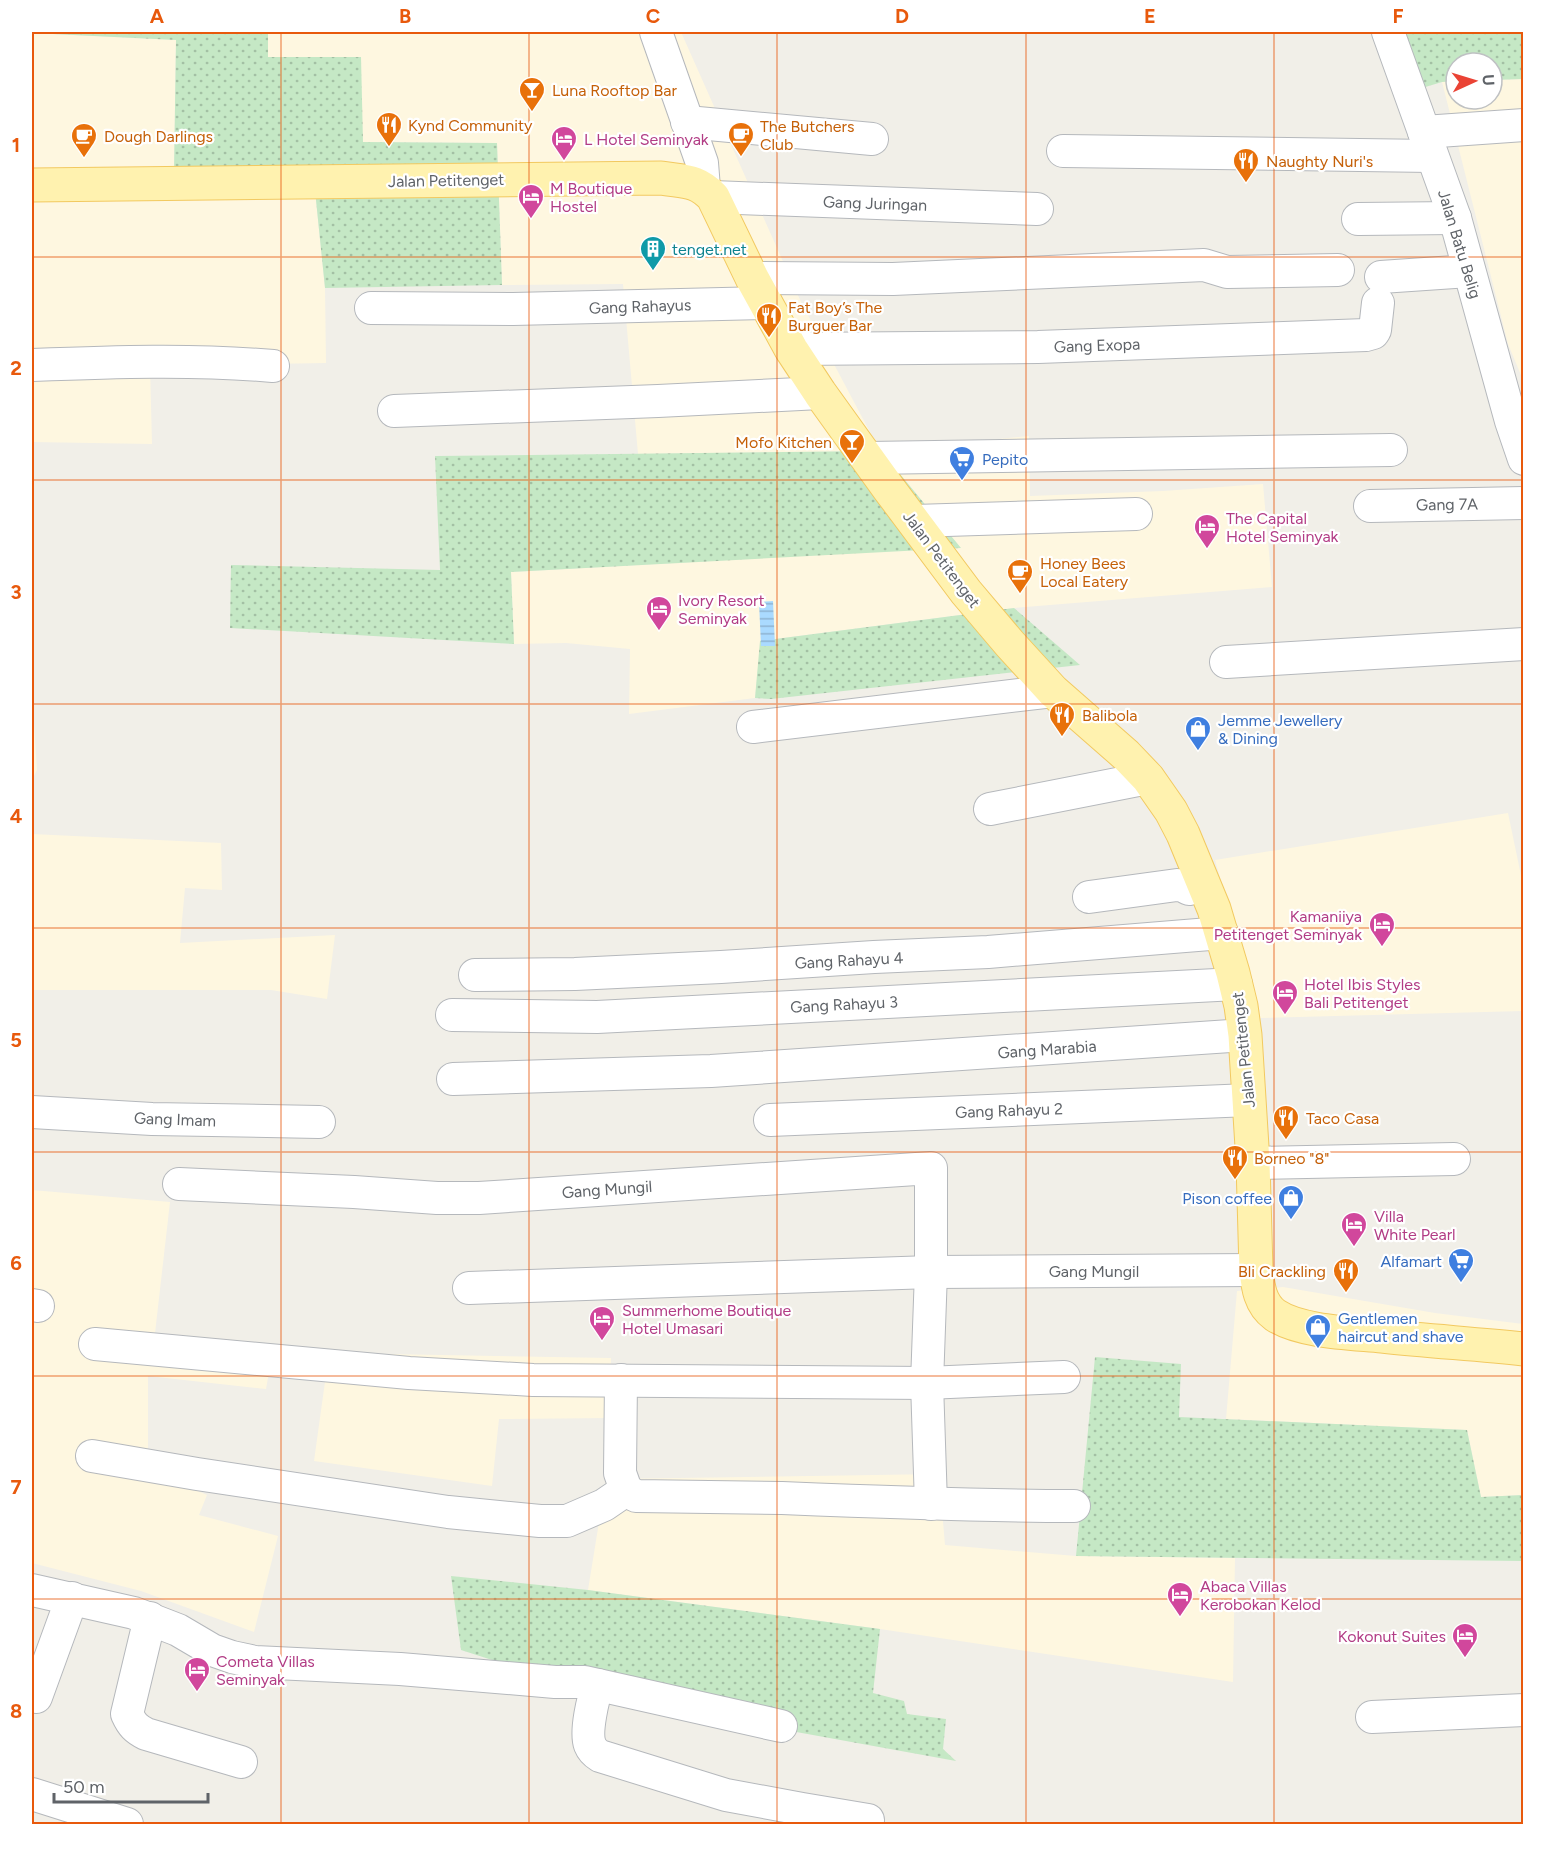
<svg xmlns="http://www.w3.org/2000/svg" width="1555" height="1856" viewBox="0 0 1555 1856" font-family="Figtree,sans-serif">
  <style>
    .commercial { fill: #fef7e0 }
    .grass { fill: url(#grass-dots) }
    .water { fill: url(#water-rules) }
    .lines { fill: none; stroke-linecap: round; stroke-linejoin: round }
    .minor-casing { stroke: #b5b8bc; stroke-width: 34 }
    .major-casing { stroke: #f2c960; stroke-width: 35 }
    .minor { stroke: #fff; stroke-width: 32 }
    .major { stroke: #fff2af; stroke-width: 33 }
    .grid { fill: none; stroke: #e8590c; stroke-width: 1.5; stroke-opacity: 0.55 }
    .labels { text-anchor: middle; stroke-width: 4.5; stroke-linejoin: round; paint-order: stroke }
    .food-label { font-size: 16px; fill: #c56008; stroke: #fff; text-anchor: start }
    .hotel-label { font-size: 16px; fill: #b23c85; stroke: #fff; text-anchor: start }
    .street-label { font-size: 16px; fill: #5f6368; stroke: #fff }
    .culture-label { font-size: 16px; fill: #0d838f; stroke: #fff; text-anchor: start }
    .shop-label { font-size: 16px; fill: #366cbe; stroke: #fff; text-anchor: start }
    .neatline { fill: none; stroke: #e8590c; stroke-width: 2 }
    .grid-label { font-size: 20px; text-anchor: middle; font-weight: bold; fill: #e8590c }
  </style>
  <defs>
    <pattern id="grass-dots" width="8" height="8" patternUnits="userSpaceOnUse" patternTransform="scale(1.5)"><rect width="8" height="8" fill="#c5e8c5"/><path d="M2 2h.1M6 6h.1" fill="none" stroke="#a3c0a4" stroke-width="1.8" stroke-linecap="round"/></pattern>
    <pattern id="water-rules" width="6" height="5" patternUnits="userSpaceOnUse" patternTransform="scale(1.5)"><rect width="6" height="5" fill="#aadaff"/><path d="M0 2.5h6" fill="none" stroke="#8eb4d2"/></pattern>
  </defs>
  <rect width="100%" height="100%" fill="#f1efe8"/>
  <!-- commercial -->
  <g class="commercial">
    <path d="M268,32H681L801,302L880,451L1029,436L1030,496L1163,491L1263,484L1272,587L1014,608L761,641L755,698L629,714L630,649L566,643L514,644L511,572L960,547L880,451L638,454L623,284L502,285L497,143L363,142L268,57Z"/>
    <path d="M32,33L176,40L174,172L313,171L325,288L326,363L150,366L152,444L32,442Z"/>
    <path d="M1523,79V380L1508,344L1442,82L1456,81V99H1492V80Z"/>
    <path d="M32,692L37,770L32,780Z"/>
    <path d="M1508,813L1523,885V1011L1260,1018L1215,860Z"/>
    <path d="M32,834L221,843L222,890L185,888L180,943L335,935L327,999L271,990H32Z"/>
    <path d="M32,1190L170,1202L154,1342L273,1350L266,1389L148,1376V1469L207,1495L199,1515L278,1536L254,1632L141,1591L32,1563Z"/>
    <path d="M1283,1287L1435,1313L1523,1324V1495L1481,1497L1467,1430L1226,1419L1237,1291Z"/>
    <path d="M329,1353L611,1358L609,1418L499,1419L492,1486L314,1461Z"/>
    <path d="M939,1474L945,1545L1076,1556L1235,1558L1233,1682L880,1629L588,1590L606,1479Z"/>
  </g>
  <!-- grass -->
  <g class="grass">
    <path d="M32,32H268V57H361L363,142L497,143L502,285L325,288L313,171L174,172L176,40L32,33Z"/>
    <path d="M1397,32H1523V79L1492,80V63H1456V81L1442,82L1422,88Z"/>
    <path d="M881,451L961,548L511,572L514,644L230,628L231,565L440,570L435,456Z"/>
    <path d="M1014,608L1080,665L771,699L755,698L760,641Z"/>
    <path d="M1095,1357L1181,1364L1179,1417L1467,1430L1481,1497L1523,1495V1561L1076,1556Z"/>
    <path d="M451,1576L588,1590L880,1629L873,1693L904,1701L907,1714L946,1719L943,1749L956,1761L614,1699L461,1650Z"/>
  </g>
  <!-- water -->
  <path class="water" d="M773,601L775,646H761L759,602Z"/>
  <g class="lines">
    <defs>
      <g id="minor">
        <path d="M656,32L702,163L704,188"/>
        <path d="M1388,32L1455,218L1511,421L1524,459"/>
        <path d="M687,122L872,139"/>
        <path d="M1424,132L1524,125"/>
        <path d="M1063,151L1432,156"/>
        <path d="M713,197L1037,209"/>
        <path d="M1358,219L1455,218"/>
        <path d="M1381,277L1469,271"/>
        <path d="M752,278L893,279L1204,265L1227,272L1338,270"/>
        <path d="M371,308L513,309L766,303"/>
        <path d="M791,349L1038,347L1366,335L1373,333L1375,330L1378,303"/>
        <path d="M32,365C112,362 193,359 273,366"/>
        <path d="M394,411L658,401L820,393"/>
        <path d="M868,458L1391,450"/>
        <path d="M1370,506L1524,503"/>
        <path d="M915,521L1136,514"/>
        <path d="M1226,662L1524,644"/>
        <path d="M753,727L1053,691"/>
        <path d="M990,809L1148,778"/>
        <path d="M1089,897L1177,885L1183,886L1189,889L1204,885"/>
        <path d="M475,975L575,974L721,967L874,957L988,952L1222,933"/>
        <path d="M452,1015L597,1017L1236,984"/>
        <path d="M453,1079L711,1071L1245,1035"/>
        <path d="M32,1112L152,1119L319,1122"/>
        <path d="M770,1120L1249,1100"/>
        <path d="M1253,1163L1454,1159"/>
        <path d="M179,1184L354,1192L437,1198H479L931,1168V1272L927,1383L931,1504"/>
        <path d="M469,1288L931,1272L1256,1270"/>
        <path d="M32,1305L38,1306"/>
        <path d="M95,1344L409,1373L533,1380L927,1383L1064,1377"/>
        <path d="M621,1380L620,1473L626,1490L636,1496C685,1497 733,1497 782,1498C879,1502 977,1506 1074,1506"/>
        <path d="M92,1456L197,1474L448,1512L540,1521H567L604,1505L626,1490"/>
        <path d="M32,1590L134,1613L178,1630L212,1650L232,1657L255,1662L400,1669L555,1682H585L781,1726"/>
        <path d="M150,1618L127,1714C132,1725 136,1729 146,1734L241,1762"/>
        <path d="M598,1685C593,1698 585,1732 590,1745C592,1750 595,1753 600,1756L726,1795L802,1809L868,1820"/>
        <path d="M36,1697L72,1598"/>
        <path d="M1372,1717L1524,1710"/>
        <path d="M32,1794L127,1824"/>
      </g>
      <path id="major" d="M32,185L661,178C684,182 696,179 713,197L752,278L791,349L820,393L889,489L966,592L1010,644L1053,691L1126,755L1148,778L1171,811L1183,834L1214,909L1233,973L1241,1006L1245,1035L1253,1163L1256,1270C1258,1287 1260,1304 1275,1315C1300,1332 1352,1333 1382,1336C1429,1341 1476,1344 1524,1349"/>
    </defs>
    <!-- minor casing -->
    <use href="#minor" class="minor-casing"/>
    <!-- major casing -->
    <use href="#major" class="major-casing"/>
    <!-- minor -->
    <use href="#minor" class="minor"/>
    <!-- major -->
    <use href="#major" class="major"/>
  </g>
  <!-- grid -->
  <path class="grid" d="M281,32V1824M529,32V1824M777,32V1824M1026,32V1824M1274,32V1824M32,257H1524M32,480H1524M32,704H1524M32,928H1524M32,1152H1524M32,1376H1524M32,1599H1524"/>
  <!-- icons -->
  <defs>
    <symbol id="bar-pin" viewBox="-11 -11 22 30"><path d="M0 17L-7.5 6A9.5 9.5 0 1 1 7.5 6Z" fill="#e8710a" stroke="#fff"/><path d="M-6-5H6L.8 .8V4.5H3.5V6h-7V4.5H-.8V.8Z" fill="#fff"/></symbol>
    <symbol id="restaurant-pin" viewBox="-11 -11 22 30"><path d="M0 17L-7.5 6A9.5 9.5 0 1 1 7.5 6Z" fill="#e8710a" stroke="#fff"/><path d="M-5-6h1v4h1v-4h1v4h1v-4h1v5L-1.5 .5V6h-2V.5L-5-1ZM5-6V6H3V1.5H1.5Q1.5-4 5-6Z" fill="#fff"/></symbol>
    <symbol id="cafe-pin" viewBox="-11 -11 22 30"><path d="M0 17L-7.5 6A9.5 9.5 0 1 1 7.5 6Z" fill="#e8710a" stroke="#fff"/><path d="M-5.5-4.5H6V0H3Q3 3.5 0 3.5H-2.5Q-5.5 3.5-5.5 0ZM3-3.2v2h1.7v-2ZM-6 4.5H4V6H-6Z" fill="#fff"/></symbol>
    <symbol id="hotel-pin" viewBox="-11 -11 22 30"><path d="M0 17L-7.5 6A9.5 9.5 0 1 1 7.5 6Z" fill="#d1479c" stroke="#fff"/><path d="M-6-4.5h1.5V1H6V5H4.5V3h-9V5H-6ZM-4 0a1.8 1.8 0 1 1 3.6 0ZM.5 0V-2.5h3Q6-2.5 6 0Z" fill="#fff"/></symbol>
    <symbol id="building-pin" viewBox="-11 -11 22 30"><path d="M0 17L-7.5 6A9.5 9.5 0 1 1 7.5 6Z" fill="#0f9aa8" stroke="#fff"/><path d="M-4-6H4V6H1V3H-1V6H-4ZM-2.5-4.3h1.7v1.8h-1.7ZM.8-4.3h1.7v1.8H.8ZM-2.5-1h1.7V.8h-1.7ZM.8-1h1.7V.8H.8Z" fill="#fff"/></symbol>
    <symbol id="supermarket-pin" viewBox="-11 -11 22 30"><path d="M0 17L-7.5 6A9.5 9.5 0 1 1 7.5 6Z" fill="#3f7fe0" stroke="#fff"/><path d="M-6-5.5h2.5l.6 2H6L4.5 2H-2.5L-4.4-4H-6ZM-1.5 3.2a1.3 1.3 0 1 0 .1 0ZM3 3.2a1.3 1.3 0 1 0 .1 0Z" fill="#fff"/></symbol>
    <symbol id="shop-pin" viewBox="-11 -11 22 30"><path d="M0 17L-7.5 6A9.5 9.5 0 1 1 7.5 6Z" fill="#3f7fe0" stroke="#fff"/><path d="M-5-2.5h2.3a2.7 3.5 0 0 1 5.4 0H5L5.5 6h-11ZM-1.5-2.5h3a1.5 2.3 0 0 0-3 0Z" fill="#fff"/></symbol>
  </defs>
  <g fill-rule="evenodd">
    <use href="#bar-pin" x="517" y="75" width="30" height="40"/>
    <use href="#restaurant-pin" x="374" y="110" width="30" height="40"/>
    <use href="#cafe-pin" x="726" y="120" width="30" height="40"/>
    <use href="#cafe-pin" x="69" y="121" width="30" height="40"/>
    <use href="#hotel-pin" x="549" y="124" width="30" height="40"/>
    <use href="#restaurant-pin" x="1231" y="146" width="30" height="40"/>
    <use href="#hotel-pin" x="516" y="182" width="30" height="40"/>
    <use href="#building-pin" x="638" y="234" width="30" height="40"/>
    <use href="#restaurant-pin" x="754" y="301" width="30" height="40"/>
    <use href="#bar-pin" x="837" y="427" width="30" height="40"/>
    <use href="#supermarket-pin" x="947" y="444" width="30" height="40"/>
    <use href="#hotel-pin" x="1192" y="512" width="30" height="40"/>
    <use href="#cafe-pin" x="1005" y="557" width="30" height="40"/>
    <use href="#hotel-pin" x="644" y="594" width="30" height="40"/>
    <use href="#restaurant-pin" x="1047" y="700" width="30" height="40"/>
    <use href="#shop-pin" x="1183" y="714" width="30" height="40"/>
    <use href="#hotel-pin" x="1367" y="910" width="30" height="40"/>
    <use href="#hotel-pin" x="1270" y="978" width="30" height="40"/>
    <use href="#restaurant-pin" x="1271" y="1103" width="30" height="40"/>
    <use href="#restaurant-pin" x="1220" y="1143" width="30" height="40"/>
    <use href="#shop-pin" x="1276" y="1183" width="30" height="40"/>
    <use href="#hotel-pin" x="1339" y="1210" width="30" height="40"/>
    <use href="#supermarket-pin" x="1446" y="1246" width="30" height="40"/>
    <use href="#restaurant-pin" x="1331" y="1256" width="30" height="40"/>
    <use href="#hotel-pin" x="587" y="1304" width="30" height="40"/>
    <use href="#shop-pin" x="1303" y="1312" width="30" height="40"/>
    <use href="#hotel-pin" x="1165" y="1580" width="30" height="40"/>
    <use href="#hotel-pin" x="1450" y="1621" width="30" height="40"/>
    <use href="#hotel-pin" x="182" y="1655" width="30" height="40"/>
  </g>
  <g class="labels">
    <!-- food labels -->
    <g class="food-label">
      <text x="552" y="96">Luna Rooftop Bar</text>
      <text x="408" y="131">Kynd Community</text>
      <text x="760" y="132">The Butchers<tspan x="760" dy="18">Club</tspan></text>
      <text x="104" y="142">Dough Darlings</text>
      <text x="1266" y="167">Naughty Nuri's</text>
      <text x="788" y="313">Fat Boy’s The<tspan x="788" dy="18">Burguer Bar</tspan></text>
      <text x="832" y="448" text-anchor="end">Mofo Kitchen</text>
      <text x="1040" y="569">Honey Bees<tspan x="1040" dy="18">Local Eatery</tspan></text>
      <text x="1082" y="721">Balibola</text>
      <text x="1306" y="1124">Taco Casa</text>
      <text x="1254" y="1164">Borneo "8"</text>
      <text x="1326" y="1277" text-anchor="end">Bli Crackling</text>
    </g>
    <!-- hotel labels -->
    <g class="hotel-label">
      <text x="584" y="145">L Hotel Seminyak</text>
      <text x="550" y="194">M Boutique<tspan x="550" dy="18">Hostel</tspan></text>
      <text x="1226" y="524">The Capital<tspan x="1226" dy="18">Hotel Seminyak</tspan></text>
      <text x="678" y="606">Ivory Resort<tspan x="678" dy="18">Seminyak</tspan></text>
      <text x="1362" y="922" text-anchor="end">Kamaniiya<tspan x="1362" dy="18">Petitenget Seminyak</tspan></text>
      <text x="1304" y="990">Hotel Ibis Styles<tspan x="1304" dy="18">Bali Petitenget</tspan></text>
      <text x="1374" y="1222">Villa<tspan x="1374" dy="18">White Pearl</tspan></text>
      <text x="622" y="1316">Summerhome Boutique<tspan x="622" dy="18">Hotel Umasari</tspan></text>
      <text x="1200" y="1592">Abaca Villas<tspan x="1200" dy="18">Kerobokan Kelod</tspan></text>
      <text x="1446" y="1642" text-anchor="end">Kokonut Suites</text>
      <text x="216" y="1667">Cometa Villas<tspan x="216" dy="18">Seminyak</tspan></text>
    </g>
    <!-- street labels -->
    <g class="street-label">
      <text transform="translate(446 180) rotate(-1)" y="6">Jalan Petitenget</text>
      <text transform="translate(875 203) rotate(2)" y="6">Gang Juringan</text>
      <text transform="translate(1460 244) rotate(73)" y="6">Jalan Batu Belig</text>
      <text transform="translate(640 306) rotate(-2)" y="6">Gang Rahayus</text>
      <text transform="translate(1097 345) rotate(-2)" y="6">Gang Exopa</text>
      <text transform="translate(1447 504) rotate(-1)" y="6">Gang 7A</text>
      <text transform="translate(942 559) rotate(53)" y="6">Jalan Petitenget</text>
      <text transform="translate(849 960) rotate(-3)" y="6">Gang Rahayu 4</text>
      <text transform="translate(844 1004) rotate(-3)" y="6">Gang Rahayu 3</text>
      <text transform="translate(1047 1049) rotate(-4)" y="6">Gang Marabia</text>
      <text transform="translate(1243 1050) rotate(-96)" y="6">Jalan Petitenget</text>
      <text transform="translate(1009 1110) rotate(-2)" y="6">Gang Rahayu 2</text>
      <text transform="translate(175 1119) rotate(2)" y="6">Gang Imam</text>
      <text transform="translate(607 1189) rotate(-4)" y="6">Gang Mungil</text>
      <text x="1094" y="1277">Gang Mungil</text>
    </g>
    <!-- culture labels -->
    <g class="culture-label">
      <text x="672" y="255">tenget.net</text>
    </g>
    <!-- shop labels -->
    <g class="shop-label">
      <text x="982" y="465">Pepito</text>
      <text x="1218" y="726">Jemme Jewellery<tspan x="1218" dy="18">&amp; Dining</tspan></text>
      <text x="1272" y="1204" text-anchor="end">Pison coffee</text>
      <text x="1442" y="1267" text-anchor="end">Alfamart</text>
      <text x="1338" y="1324">Gentlemen<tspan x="1338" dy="18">haircut and shave</tspan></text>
    </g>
  </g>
  <!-- border -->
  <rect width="1555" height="1856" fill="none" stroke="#ffffff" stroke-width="66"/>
  <!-- north arrow -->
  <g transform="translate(1474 81) rotate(86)"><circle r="28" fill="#ffffff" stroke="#bfc1c3" stroke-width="1.5"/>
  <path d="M0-4.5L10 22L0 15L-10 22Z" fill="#ea4335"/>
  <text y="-9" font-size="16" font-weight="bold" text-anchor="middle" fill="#5f6368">U</text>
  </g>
  <!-- scale -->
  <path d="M54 1793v9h154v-9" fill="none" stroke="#5f6368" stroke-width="3"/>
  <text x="63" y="1793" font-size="18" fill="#5f6368" stroke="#ffffff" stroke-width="4.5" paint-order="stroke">50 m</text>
  <rect x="33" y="33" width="1489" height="1790" class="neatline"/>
  <g class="grid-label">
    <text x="157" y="23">A</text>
    <text x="405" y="23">B</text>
    <text x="653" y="23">C</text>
    <text x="902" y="23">D</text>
    <text x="1150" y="23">E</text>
    <text x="1398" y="23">F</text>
    <text x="16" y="152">1</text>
    <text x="16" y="375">2</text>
    <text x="16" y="599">3</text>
    <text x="16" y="823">4</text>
    <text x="16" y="1047">5</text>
    <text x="16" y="1270">6</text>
    <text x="16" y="1494">7</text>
    <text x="16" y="1718">8</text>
  </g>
</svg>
